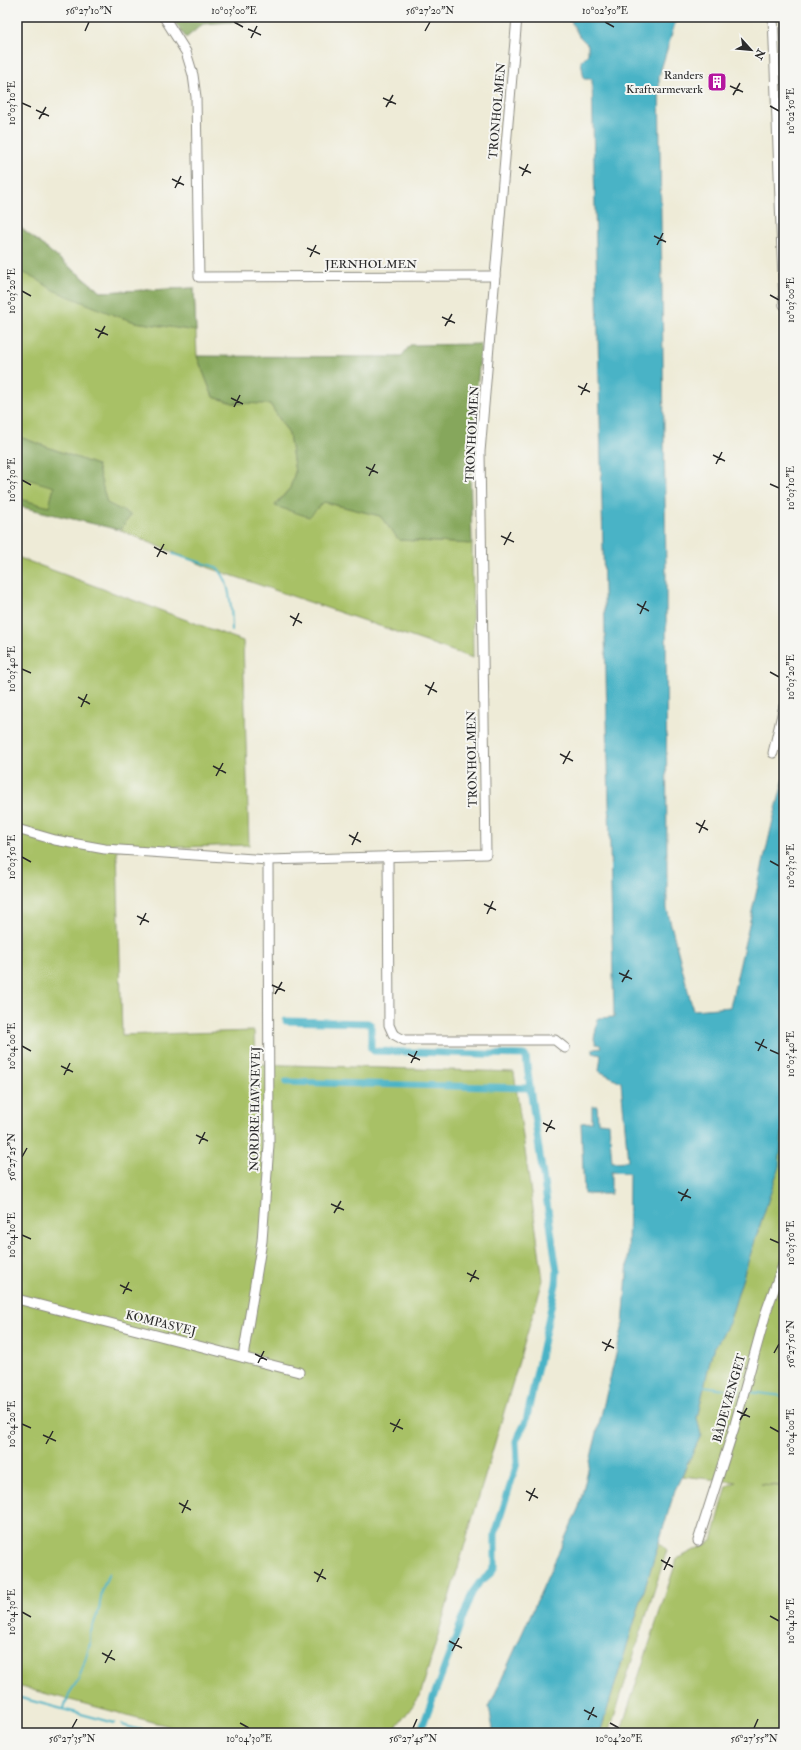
<svg xmlns="http://www.w3.org/2000/svg" width="801" height="1750" viewBox="0 0 801 1750" font-family="'IM FELL Double Pica',serif">
  <style>
    .green { fill: #a8c166; stroke: #6a7648; fill-rule: evenodd }
    .forest { fill: #86a75b; stroke: #586943 }
    .water { fill: #48b3c6; stroke: #3a6f78 }
    .lines { fill: none; stroke-linecap: round; stroke-linejoin: round }
    .stream { stroke: #48b3c6; stroke-width: 2 }
    .canal { stroke: #48b3c6; stroke-width: 7 }
    .minor-casing { stroke: #8c8b81; stroke-width: 11 }
    .minor { stroke: #fff; stroke-width: 9 }
    .ticks { fill: none; stroke: #2b2b2b; stroke-width: 1.5 }
    .labels { text-anchor: middle; stroke-width: 4; stroke-linejoin: round; paint-order: stroke }
    .poi-label { font-size: 12px; fill: #2b2b2b; stroke: #f6f6f2; text-anchor: end }
    .street-label { font-size: 12px; fill: #2b2b2b; stroke: #f6f6f2 }
    .neatline { fill: none; stroke: #2b2b2b; stroke-width: 1.5 }
    .ticks-label { font-size: 10px; text-anchor: middle; fill: #2b2b2b }
  </style>
  <rect width="100%" height="100%" fill="#f6f6f2"/>
  <filter id="ink" filterUnits="userSpaceOnUse"><feTurbulence type="fractalNoise" baseFrequency=".025" numOctaves="2"/><feDisplacementMap in="SourceGraphic" scale="8" xChannelSelector="R" yChannelSelector="G"/><feConvolveMatrix kernelMatrix="1 2 1 2 8 2 1 2 1" color-interpolation-filters="sRGB"/></filter>
  <filter id="wash" filterUnits="userSpaceOnUse"><feTurbulence type="fractalNoise" baseFrequency=".012" numOctaves="4" result="noise"/><feDisplacementMap in="SourceGraphic" scale="16" xChannelSelector="R" yChannelSelector="G"/><feGaussianBlur stdDeviation="0.9" result="paint"/><feColorMatrix in="noise" values="0 0 0 0 0 0 0 0 0 0 0 0 0 0 0 0 0 1.4 0 .05"/><feComposite in="paint" operator="in"/></filter>
  <g filter="url(#wash)">
    <rect width="100%" height="100%" fill="#eeebd7"/>
    <!-- green -->
    <g class="green">
      <path d="M17,225L101,292L194,288L197,356L213,397L233,403L270,404L289,434L295,472L290,488L275,505L324,502L380,516L399,540L472,544L473,658L210,568L120,530L131,515L107,504L97,465L17,436ZM114,315H113L185,329L135,322Z"/>
      <path d="M17,476L54,486L49,508L17,498Z"/>
      <path d="M17,557L243,641L249,845L117,849L122,1035L254,1031L255,1064L514,1072L543,1280L420,1696L392,1733H195L17,1686Z"/>
      <path d="M784,1111V1486L761,1484L784,1487V1733H620L677,1559L712,1541L727,1486L736,1482L682,1476L701,1435L697,1418L712,1352L729,1323L744,1274L779,1167Z"/>
      <path d="M659,1542L667,1550L609,1733H600Z"/>
    </g>
    <!-- forest -->
    <g class="forest">
      <path d="M171,17H276V19L203,24L186,38Z"/>
      <path d="M17,225L101,292L194,288L196,331L135,322L109,313L53,290L35,278L17,270Z"/>
      <path d="M481,344L470,466L472,544L399,540L380,516L324,502L309,517L275,506L290,488L295,472L289,434L270,404L233,403L213,397L197,356L401,357L410,345Z"/>
      <path d="M17,436L97,465L107,503L131,515L120,530L17,506V498L49,507L54,487L17,476Z"/>
    </g>
    <!-- water -->
    <path class="water" d="M569,17H677L659,76L666,572L667,909L693,1010L730,1007L773,820L784,779V1111L779,1167L744,1274L729,1323L712,1352L697,1418L701,1435L675,1490L600,1733H491L493,1729L489,1707L579,1507L623,1325L628,1261L629,1173L611,1172V1194H584L581,1123L592,1122V1106H597L598,1122L609,1123L612,1162L628,1161L621,1082L599,1071L601,1055L593,1053V1049L601,1048L600,1045L596,1044L594,1039L598,1018L614,1017L592,79H584L581,61L588,54V45L579,36Z"/>
    <g class="lines">
      <!-- stream -->
      <g class="stream">
        <path d="M173,554L216,567C231,578 232,614 232,631"/>
        <path d="M704,1386L739,1391"/>
        <path d="M749,1392L784,1396"/>
        <path d="M17,1697L115,1723"/>
        <path d="M64,1709L69,1694L78,1680L82,1670L90,1644V1634L99,1609L102,1590L109,1573"/>
        <path d="M122,1725L153,1733"/>
      </g>
      <!-- canal -->
      <g class="canal">
        <path d="M286,1021L368,1023L371,1025V1048L374,1051L524,1055L526,1057L530,1088L557,1271L556,1284L526,1421L516,1441L517,1463L495,1534V1566L491,1573L479,1583L472,1593L420,1733"/>
        <path d="M286,1082L530,1088"/>
      </g>
    </g>
  </g>
  <g filter="url(#ink)">
    <g class="lines">
      <defs>
        <g id="minor">
          <path d="M164,17L186,52L193,75L196,97L199,277L495,276"/>
          <path d="M773,17L784,305"/>
          <path d="M773,753L784,706"/>
          <path d="M17,829L55,840L105,849L268,860L486,854L480,452L517,17"/>
          <path d="M388,856L389,1025L393,1034L404,1040H555L565,1048"/>
          <path d="M17,1299L299,1372"/>
          <path d="M243,1357L262,1241L269,1145L268,860"/>
          <path d="M698,1541L734,1428L767,1309L784,1262"/>
        </g>
      </defs>
      <!-- minor casing -->
      <use href="#minor" class="minor-casing"/>
      <!-- minor -->
      <use href="#minor" class="minor"/>
    </g>
  </g>
  <!-- ticks -->
  <path class="ticks" d="M234,22L243,27M605,22L614,27M248,29L261,35M85,31L89,22M425,31L430,22M251,38L257,26M730,86L743,92M733,95L740,83M383,98L396,104M22,103L31,107M770,106L779,111M386,107L393,95M36,110L49,116M39,119L46,107M519,167L531,173M522,176L528,164M172,179L184,185M175,188L181,176M654,236L666,242M657,245L663,233M307,248L320,254M310,257L316,245M22,291L31,296M770,295L779,300M442,317L455,323M445,326L452,314M95,329L108,335M98,338L105,326M578,386L590,392M581,395L587,383M231,398L243,404M234,407L240,395M713,455L725,461M716,464L722,452M366,467L378,473M369,476L375,464M22,480L31,485M770,484L779,488M501,536L514,542M504,545L511,532M154,547L167,554M157,557L164,544M637,604L649,611M640,614L646,601M290,616L302,623M293,626L299,613M22,669L31,673M770,672L779,677M425,685L437,692M428,695L434,682M78,697L90,704M81,707L87,694M560,754L573,761M563,764L570,751M213,766L226,773M216,776L223,763M696,823L708,830M699,833L705,820M349,835L361,842M352,845L358,832M22,857L31,862M770,861L779,866M484,904L496,910M487,914L493,901M137,916L149,922M140,925L146,913M619,973L632,979M622,982L629,970M272,985L285,991M275,994L282,982M755,1042L767,1048M22,1046L31,1051M770,1050L779,1054M758,1051L764,1039M408,1054L420,1060M411,1063L417,1051M61,1066L73,1072M64,1075L70,1063M543,1123L555,1129M546,1132L552,1120M196,1135L208,1141M199,1144L205,1132M22,1157L27,1148M678,1192L691,1198M681,1201L688,1189M331,1204L344,1210M334,1213L341,1201M22,1235L31,1239M770,1239L779,1243M467,1273L479,1279M470,1282L476,1270M120,1285L132,1291M123,1294L129,1282M602,1342L614,1348M605,1351L611,1339M774,1353L779,1344M255,1354L267,1360M258,1363L264,1351M737,1411L750,1417M740,1420L747,1408M390,1423L403,1429M22,1424L31,1428M770,1427L779,1432M393,1432L400,1419M43,1435L56,1441M46,1444L53,1431M526,1491L538,1498M529,1501L535,1488M179,1503L191,1510M182,1513L188,1500M661,1560L673,1567M664,1570L670,1557M314,1572L326,1579M317,1582L323,1569M22,1612L31,1617M770,1616L779,1621M449,1641L462,1648M452,1651L459,1638M102,1653L115,1660M105,1663L112,1650M584,1710L597,1717M588,1720L594,1707M240,1723L249,1728M610,1723L619,1728M72,1728L77,1719M413,1728L417,1719M754,1728L758,1719"/>
  <!-- icons -->
  <defs>
    <symbol id="building-square" viewBox="-11 -11 22 22"><rect x="-9" y="-9" width="18" height="18" rx="4" fill="#b5179e" stroke="#f6f6f2"/><path d="M-4-6H4V6H1V3H-1V6H-4ZM-2.5-4.3h1.7v1.8h-1.7ZM.8-4.3h1.7v1.8H.8ZM-2.5-1h1.7V.8h-1.7ZM.8-1h1.7V.8H.8Z" fill="#fff"/></symbol>
  </defs>
  <g fill-rule="evenodd">
    <use href="#building-square" x="706" y="71" width="22" height="22"/>
  </g>
  <g class="labels">
    <!-- poi labels -->
    <g class="poi-label">
      <text x="703" y="79">Randers<tspan x="703" dy="14">Kraftvarmeværk</tspan></text>
    </g>
    <!-- street labels -->
    <g class="street-label">
      <text transform="translate(497 111) rotate(-85)" y="4">TRONHOLMEN</text>
      <text x="371" y="268">JERNHOLMEN</text>
      <text transform="translate(472 434) rotate(-87)" y="4">TRONHOLMEN</text>
      <text transform="translate(472 759) rotate(-91)" y="4">TRONHOLMEN</text>
      <text transform="translate(255 1109) rotate(-89)" y="4">NORDRE HAVNEVEJ</text>
      <text transform="translate(161 1323) rotate(14)" y="4">KOMPASVEJ</text>
      <text transform="translate(729 1398) rotate(-74)" y="4">BÅDEVÆNGET</text>
    </g>
  </g>
  <!-- margin -->
  <rect width="801" height="1750" fill="none" stroke="#f6f6f2" stroke-width="44"/>
  <!-- north arrow -->
  <g transform="translate(751 50) rotate(117)" stroke="#f6f6f2" stroke-width="3" paint-order="stroke">
  <path d="M0-3L7 15L0 10L-7 15Z" fill="#2b2b2b"/>
  <text y="-6" font-size="11" font-weight="bold" text-anchor="middle" fill="#2b2b2b">N</text>
  </g>
  <rect x="22" y="22" width="757" height="1706" class="neatline"/>
  <g class="ticks-label">
    <text x="89" y="14">56°27'10"N</text>
    <text x="234" y="14">10°03'00"E</text>
    <text x="430" y="14">56°27'20"N</text>
    <text x="605" y="14">10°02'50"E</text>
    <text transform="translate(11 103) rotate(-90)" y="4">10°03'10"E</text>
    <text transform="translate(790 111) rotate(-90)" y="4">10°02'50"E</text>
    <text transform="translate(11 291) rotate(-90)" y="4">10°03'20"E</text>
    <text transform="translate(790 300) rotate(-90)" y="4">10°03'00"E</text>
    <text transform="translate(11 480) rotate(-90)" y="4">10°03'30"E</text>
    <text transform="translate(790 488) rotate(-90)" y="4">10°03'10"E</text>
    <text transform="translate(11 669) rotate(-90)" y="4">10°03'40"E</text>
    <text transform="translate(790 677) rotate(-90)" y="4">10°03'20"E</text>
    <text transform="translate(11 857) rotate(-90)" y="4">10°03'50"E</text>
    <text transform="translate(790 866) rotate(-90)" y="4">10°03'30"E</text>
    <text transform="translate(11 1046) rotate(-90)" y="4">10°04'00"E</text>
    <text transform="translate(790 1054) rotate(-90)" y="4">10°03'40"E</text>
    <text transform="translate(11 1157) rotate(-90)" y="4">56°27'25"N</text>
    <text transform="translate(11 1235) rotate(-90)" y="4">10°04'10"E</text>
    <text transform="translate(790 1243) rotate(-90)" y="4">10°03'50"E</text>
    <text transform="translate(790 1344) rotate(-90)" y="4">56°27'50"N</text>
    <text transform="translate(11 1424) rotate(-90)" y="4">10°04'20"E</text>
    <text transform="translate(790 1432) rotate(-90)" y="4">10°04'00"E</text>
    <text transform="translate(11 1612) rotate(-90)" y="4">10°04'30"E</text>
    <text transform="translate(790 1621) rotate(-90)" y="4">10°04'10"E</text>
    <text x="72" y="1742">56°27'35"N</text>
    <text x="249" y="1742">10°04'30"E</text>
    <text x="413" y="1742">56°27'45"N</text>
    <text x="619" y="1742">10°04'20"E</text>
    <text x="754" y="1742">56°27'55"N</text>
  </g>
</svg>
